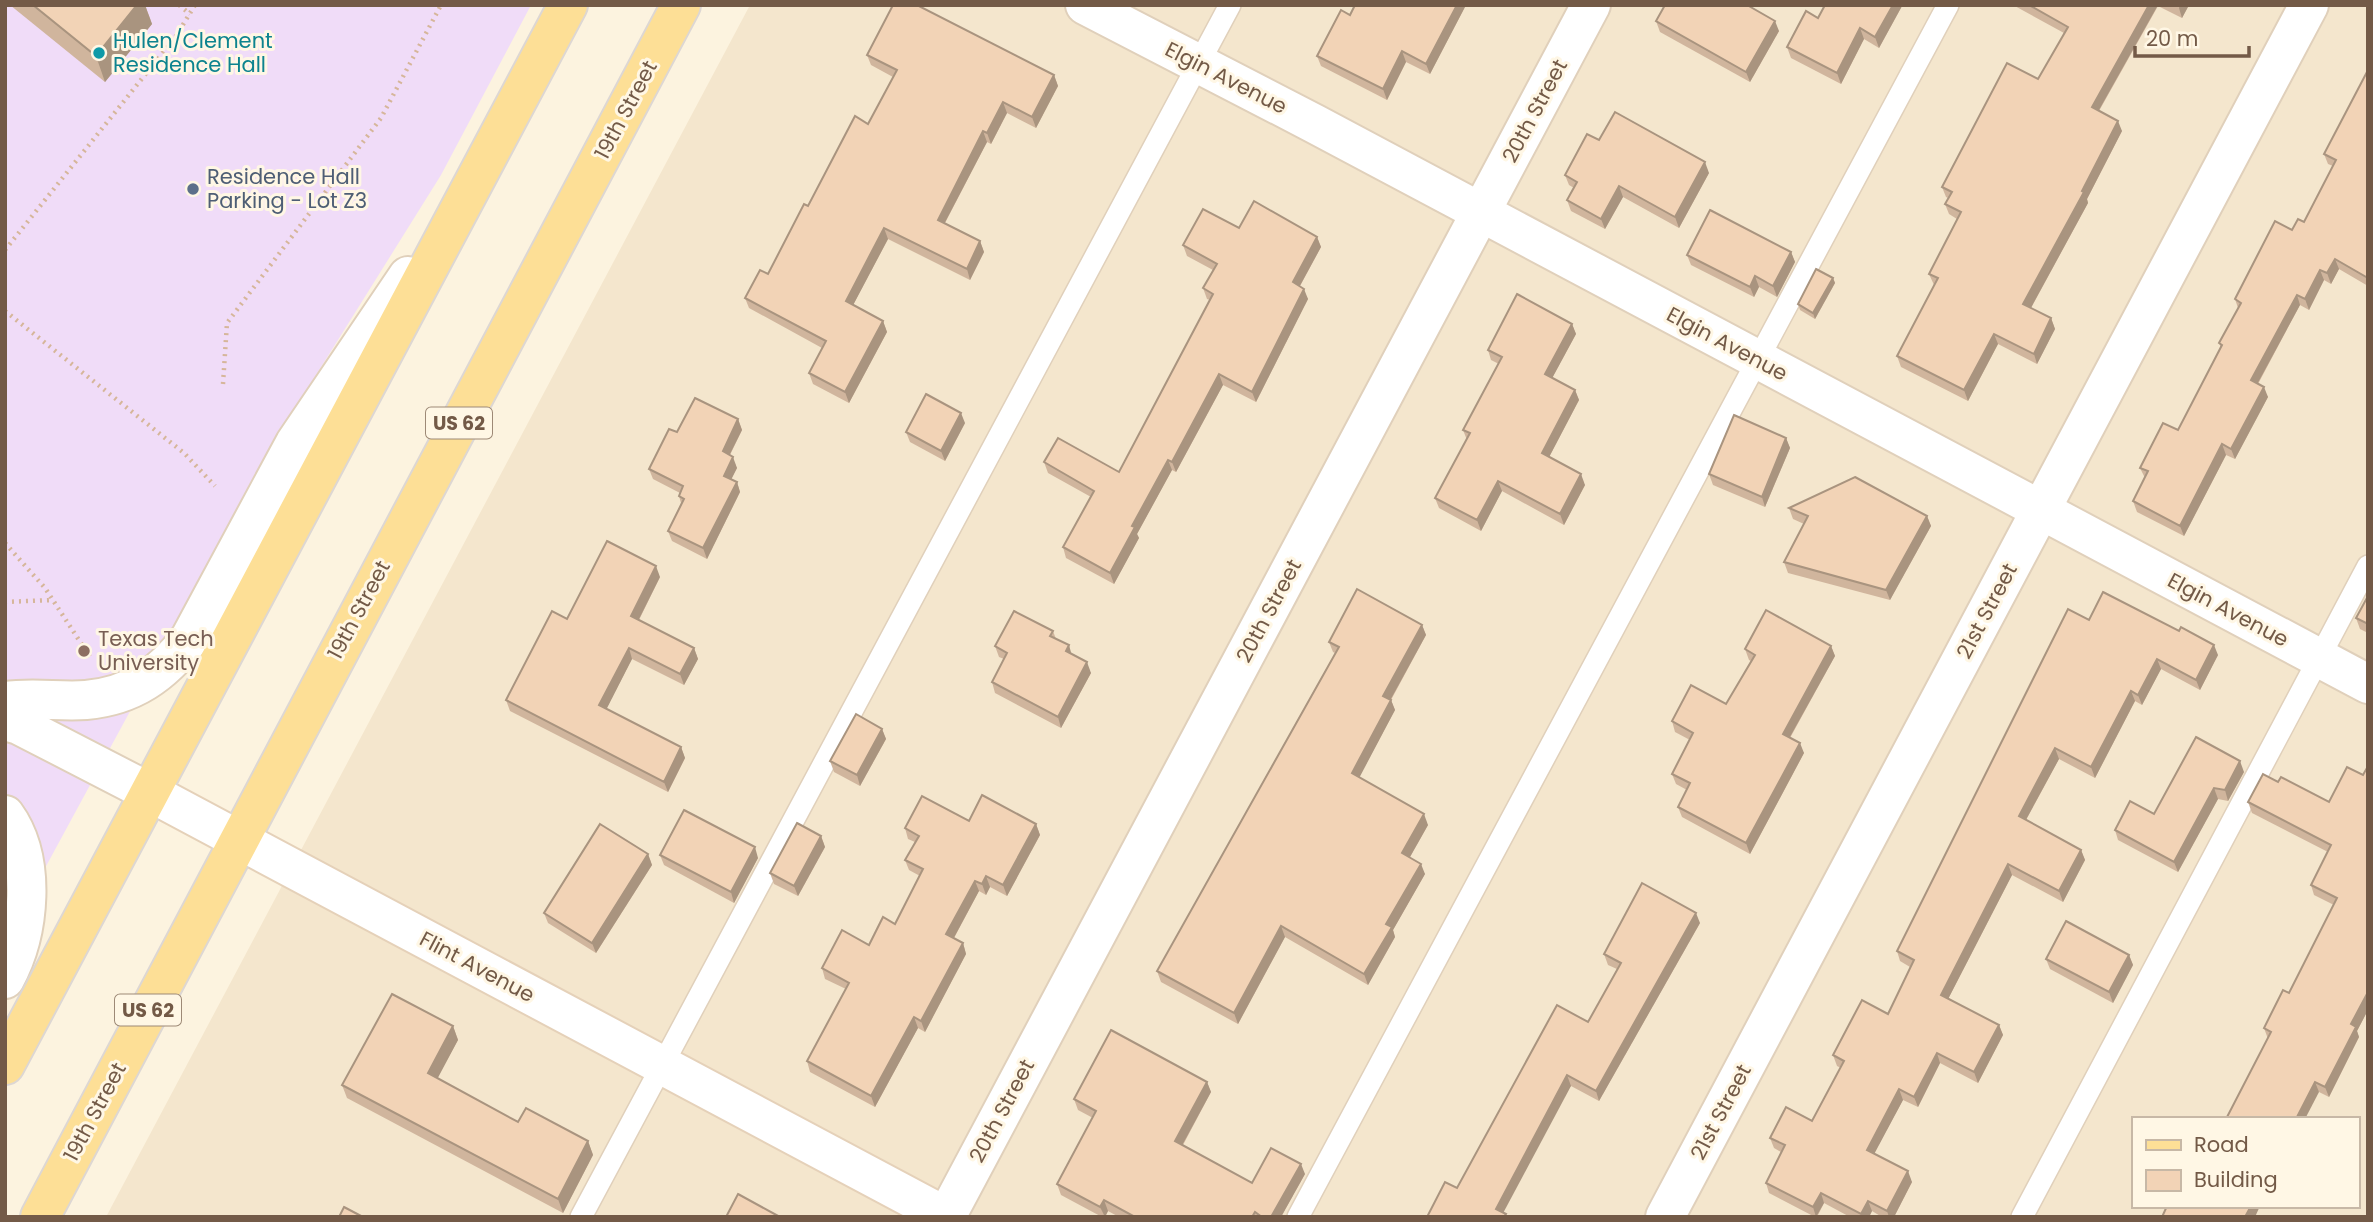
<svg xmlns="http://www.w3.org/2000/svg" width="2373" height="1222" viewBox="0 0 2373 1222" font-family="Poppins,sans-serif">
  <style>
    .residential { fill: #f4e6cd; fill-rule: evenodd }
    .education { fill: #f0dcf8 }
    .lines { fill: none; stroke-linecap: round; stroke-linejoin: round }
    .lane-casing { stroke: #e0d0bb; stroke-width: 24 }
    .street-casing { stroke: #e0d0bb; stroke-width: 42 }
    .secondary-casing { stroke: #e5d1b9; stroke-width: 42 }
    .primary-casing { stroke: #ddd7d3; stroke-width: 42 }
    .path { stroke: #d6b69a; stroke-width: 4.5; stroke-dasharray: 2 5; stroke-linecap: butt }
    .lane { stroke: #fff; stroke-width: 21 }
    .street { stroke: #fff; stroke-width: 38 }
    .secondary { stroke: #fff; stroke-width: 38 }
    .primary { stroke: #fddf96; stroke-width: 38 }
    .wall { fill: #d0b59d }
    .shaded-wall { fill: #a9947f }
    .building { fill: #f2d3b6; stroke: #a9947f; stroke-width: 2 }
    .culture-dot { fill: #0f9aa8; stroke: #fff7e5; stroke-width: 2.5 }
    .service-dot { fill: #5c6f8a; stroke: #fff7e5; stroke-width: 2.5 }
    .education-dot { fill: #8d6e63; stroke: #fff7e5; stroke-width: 2.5 }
    .labels { text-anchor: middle; stroke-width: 6; stroke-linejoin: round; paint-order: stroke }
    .shield { fill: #fff7e5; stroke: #9d8976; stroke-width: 2 }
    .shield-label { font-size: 19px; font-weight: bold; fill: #735a47 }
    .culture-label { font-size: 21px; fill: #0d838f; stroke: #fff7e5; text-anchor: start }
    .street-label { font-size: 21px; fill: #735a47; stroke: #fff7e5 }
    .service-label { font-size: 21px; fill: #4e5e75; stroke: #fff7e5; text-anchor: start }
    .education-label { font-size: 21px; fill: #785e54; stroke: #fff7e5; text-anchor: start }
  </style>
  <rect width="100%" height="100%" fill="#fcf3df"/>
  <!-- residential -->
  <path class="residential" d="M750,5H2368V1217H106ZM2133,1119H2357V1206H2133Z"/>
  <!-- education -->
  <path class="education" d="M5,5H531L441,175L288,420L38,881L5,948Z"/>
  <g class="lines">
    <defs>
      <g id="lane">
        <path d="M581,1217L1230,5"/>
        <path d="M1298,1217L1948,5"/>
        <path d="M2022,1217L2368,566"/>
      </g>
      <g id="street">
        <path d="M1085,5L1315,124L2368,684"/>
        <path d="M5,701C35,697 59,702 86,700C132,696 163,674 190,638L295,443L408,276"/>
        <path d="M5,721L19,725L151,793"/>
        <path d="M5,815C37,859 30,933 5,979"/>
        <path d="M946,1217L1591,5"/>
        <path d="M1665,1217L2309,5"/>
      </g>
      <path id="secondary" d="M151,793L947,1217"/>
      <g id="primary">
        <path d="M5,1065L568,5"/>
        <path d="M40,1217L681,5"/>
      </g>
    </defs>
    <!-- lane casing -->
    <use href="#lane" class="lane-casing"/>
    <!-- street casing -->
    <use href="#street" class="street-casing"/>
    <!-- secondary casing -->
    <use href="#secondary" class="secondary-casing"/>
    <!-- primary casing -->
    <use href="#primary" class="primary-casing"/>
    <!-- path -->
    <g class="path">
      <path d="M179,5L190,14"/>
      <path d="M5,250L176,36L195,5"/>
      <path d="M5,311L184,453L215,486"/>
      <path d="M223,384L227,323L381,118L441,5"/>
      <path d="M5,543L45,588L92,660"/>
      <path d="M5,602L52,600"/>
    </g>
    <!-- lane -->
    <use href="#lane" class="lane"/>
    <!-- street -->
    <use href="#street" class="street"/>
    <!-- secondary -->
    <use href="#secondary" class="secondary"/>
    <!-- primary -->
    <use href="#primary" class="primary"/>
  </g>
  <!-- wall -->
  <g class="wall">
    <path d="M10,5H145L152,24L105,82Z"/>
    <path d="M1355,5H1466L1430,74L1406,62L1387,100L1321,66L1317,56L1350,15Z"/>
    <path d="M1825,5L1902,6L1879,48L1864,39L1841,84L1791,58L1787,47L1818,18Z"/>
    <path d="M2013,5H2189L2182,18L2158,6L2099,111L2122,131L2087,199L2088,203L2031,308L2051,318L2055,329L2037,364L1998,344L1968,401L1901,367L1897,356L1934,285L1929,274L1957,219L1949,214L1945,204L1948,198L1946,197L1942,187L2038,79L2064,33Z"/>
    <path d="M1656,21L1779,31L1750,82L1660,32Z"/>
    <path d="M867,55L1054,75L1058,86L1036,128L1007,113L991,144L987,142L945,223L980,241L984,252L970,280L888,239L853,305L883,321L887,332L849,403L813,384L809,373L822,348L749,308L745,298L768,274L808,206L868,124L893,77L871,65Z"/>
    <path d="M2368,70V286L2339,269L2331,284L2324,280L2309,310L2300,305L2258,384L2268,397L2235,459L2226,455L2184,536L2137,512L2133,501L2145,478L2140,468L2178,430L2221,348L2219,343L2238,308L2235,299L2292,230L2304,222L2333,166L2328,164L2324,154Z"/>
    <path d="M1599,140L1709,173L1679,228L1623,197L1605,229L1571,211L1567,200L1574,188L1569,185L1565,175Z"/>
    <path d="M1239,228L1317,237L1321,247L1300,286L1308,299L1256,402L1223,385L1176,472L1172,470L1137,534L1139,538L1114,584L1066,558L1063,547L1091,497L1048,473L1044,462L1119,472L1210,300L1207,299L1203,288L1213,270L1187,256L1183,245Z"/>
    <path d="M1791,252L1795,262L1777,297L1759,287L1754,297L1691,265L1687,255Z"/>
    <path d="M1833,278L1835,283L1815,319L1800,310L1798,304Z"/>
    <path d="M1572,324L1576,334L1552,378L1575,390L1579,400L1549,457L1585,485L1564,525L1502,491L1481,531L1439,508L1435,498L1467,440L1463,430L1499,364L1491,360L1488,350Z"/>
    <path d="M738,419L742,430L730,455L737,468L731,479L737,482L740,492L707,559L672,541L668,531L681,503L679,496L680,493L653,479L649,469L677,432Z"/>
    <path d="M965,423L945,461L910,442L906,432Z"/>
    <path d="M1786,438L1790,448L1765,507L1713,485L1709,474Z"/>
    <path d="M1789,508L1927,516L1931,526L1890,600L1788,573L1784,562L1804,524L1793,519Z"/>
    <path d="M660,577L639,620L694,648L698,659L684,685L632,659L606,709L681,747L685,758L668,792L510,711L506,700L567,619Z"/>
    <path d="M2368,596V633L2360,629L2356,618Z"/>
    <path d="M2089,620L2218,655L2200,690L2161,669L2142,705L2135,701L2095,778L2059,759L2026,820L2081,850L2085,860L2063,902L2012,875L1948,999L1999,1025L2003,1035L1978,1083L1940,1063L1918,1107L1903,1100L1874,1153L1912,1182L1894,1217H1882L1872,1211L1869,1217H1850L1824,1203L1817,1217H1815L1769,1193L1766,1183L1781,1152L1774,1148L1770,1138L1812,1121L1841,1068L1837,1066L1833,1055L1888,1014L1910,967L1900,961L1897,951Z"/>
    <path d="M1422,625L1426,635L1391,700L1395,710L1359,777L1428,825L1410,857L1425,874L1393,930L1395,937L1368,985L1285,937L1238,1024L1161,982L1157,971L1335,653L1333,652L1329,642Z"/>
    <path d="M1053,631L1056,639L1091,673L1061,728L995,693L992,682L1004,659L999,657L995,646Z"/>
    <path d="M1831,646L1835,656L1790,738L1804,753L1750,854L1682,817L1678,807L1687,790L1676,784L1672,774L1690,740L1675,732L1672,721L1726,704L1751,661L1749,660L1745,649Z"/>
    <path d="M882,729L886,739L860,786L834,772L830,761Z"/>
    <path d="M2368,766V1010L2357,1031L2359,1037L2329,1097L2319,1092L2268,1039L2264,1028L2289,993L2334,905L2314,895L2311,885L2328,852L2252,813L2248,802L2278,782L2329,802L2363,775Z"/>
    <path d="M2244,772L2228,801L2218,799L2178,872L2118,840L2115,830L2154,814Z"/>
    <path d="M969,821L1036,824L1040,835L1007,896L990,887L986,895L979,891L954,938L963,943L966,954L925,1032L918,1028L875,1107L810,1072L807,1061L846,989L825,979L822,968L869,945L895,924L920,876L909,870L905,860L915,842L908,839L905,828Z"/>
    <path d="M821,836L825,847L798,896L774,884L770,873Z"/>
    <path d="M648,854L652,865L596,953L548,923L544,913Z"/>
    <path d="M660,855L758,858L734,903L664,865Z"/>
    <path d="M1700,923L1599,1101L1571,1086L1457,1188L1588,1022L1617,969L1608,965L1604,954Z"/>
    <path d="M2129,955L2133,965L2113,1003L2050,969L2046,959Z"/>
    <path d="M453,1026L458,1040L437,1078L518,1122L588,1141L593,1155L563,1213L347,1098L342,1085Z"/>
    <path d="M1207,1082L1211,1092L1183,1145L1252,1183L1305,1174L1281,1217H1119L1108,1211L1105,1217H1102L1061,1195L1057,1184L1093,1118L1078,1110L1074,1099Z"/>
  </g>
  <!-- shaded-wall -->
  <g class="shaded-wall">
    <path d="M137,5H145L152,24L105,82L96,56Z"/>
    <path d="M1457,5H1466L1430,74L1426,64Z"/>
    <path d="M1893,5L1902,6L1879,48L1875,37Z"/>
    <path d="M2149,5H2158L2095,117L2092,107Z"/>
    <path d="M2180,5H2189L2182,18L2179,8Z"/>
    <path d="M1775,21L1779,31L1750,82L1746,72Z"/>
    <path d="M1860,28L1864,39L1841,84L1837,73Z"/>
    <path d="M1402,51L1406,62L1387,100L1383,89Z"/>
    <path d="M1054,75L1058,86L1036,128L1032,117Z"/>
    <path d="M1003,102L1007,113L991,144L987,133Z"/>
    <path d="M2118,121L2122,131L2087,199L2088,203L2027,315L2023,304Z"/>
    <path d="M983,131L987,142L941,230L938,220Z"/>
    <path d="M1705,162L1709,173L1679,228L1675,217Z"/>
    <path d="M1619,186L1623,197L1605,229L1601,219Z"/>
    <path d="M884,228L888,239L850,311L846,301Z"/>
    <path d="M1317,237L1321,247L1296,293L1293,282Z"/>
    <path d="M980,241L984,252L970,280L967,269Z"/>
    <path d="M1791,252L1795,262L1777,297L1773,286Z"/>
    <path d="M2335,259L2339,269L2331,284L2327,273Z"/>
    <path d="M2320,270L2324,280L2309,310L2305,299Z"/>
    <path d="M1755,276L1759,287L1754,297L1750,287Z"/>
    <path d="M1833,278L1835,283L1815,319L1813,313Z"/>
    <path d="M1304,289L1308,299L1256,402L1252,392Z"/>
    <path d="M2297,295L2300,305L2254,390L2251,380Z"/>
    <path d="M2051,318L2055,329L2037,364L2034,354Z"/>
    <path d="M883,321L887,332L849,403L845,392Z"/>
    <path d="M1572,324L1576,334L1549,384L1545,374Z"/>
    <path d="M1994,334L1998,344L1968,401L1964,390Z"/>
    <path d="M1219,374L1223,385L1176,472L1172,462Z"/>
    <path d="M2264,387L2268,397L2235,459L2231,449Z"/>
    <path d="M1575,390L1579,400L1546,463L1542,453Z"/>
    <path d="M961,413L965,423L945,461L941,451Z"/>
    <path d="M738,419L742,430L726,462L723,451Z"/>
    <path d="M1786,438L1790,448L1765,507L1762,497Z"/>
    <path d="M2222,444L2226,455L2184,536L2180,526Z"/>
    <path d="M733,457L737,468L728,486L724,476Z"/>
    <path d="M1168,460L1172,470L1137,534L1139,538L1114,584L1110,573L1132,526Z"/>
    <path d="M1581,474L1585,485L1564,525L1560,514Z"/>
    <path d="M1498,481L1502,491L1481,531L1477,520Z"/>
    <path d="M737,482L740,492L707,559L703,548Z"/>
    <path d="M1927,516L1931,526L1890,600L1886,590Z"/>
    <path d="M656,566L660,577L635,627L631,616Z"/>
    <path d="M1422,625L1426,635L1387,706L1383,696Z"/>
    <path d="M1069,645L1072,656L1066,651Z"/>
    <path d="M2214,645L2218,655L2200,690L2196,680Z"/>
    <path d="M1831,646L1835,656L1786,744L1783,734Z"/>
    <path d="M629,648L632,659L603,716L599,705Z"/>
    <path d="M694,648L698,659L684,685L680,674Z"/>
    <path d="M2157,659L2161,669L2142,705L2138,695Z"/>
    <path d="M1087,662L1091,673L1061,728L1058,717Z"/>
    <path d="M2131,691L2135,701L2095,778L2091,767Z"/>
    <path d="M1391,700L1395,710L1356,784L1352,773Z"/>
    <path d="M882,729L886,739L860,786L857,775Z"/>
    <path d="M1800,743L1804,753L1750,854L1746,843Z"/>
    <path d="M681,747L685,758L668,792L664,782Z"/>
    <path d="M2055,748L2059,759L2022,827L2019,816Z"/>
    <path d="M2240,761L2244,772L2228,801L2225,790Z"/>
    <path d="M2214,788L2218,799L2178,872L2174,862Z"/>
    <path d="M1424,814L1428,825L1406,864L1402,853Z"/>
    <path d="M1036,824L1040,835L1007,896L1003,885Z"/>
    <path d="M821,836L825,847L798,896L794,886Z"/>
    <path d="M755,847L758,858L734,903L731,892Z"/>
    <path d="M2081,850L2085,860L2063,902L2059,891Z"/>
    <path d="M648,854L652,865L596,953L592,943Z"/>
    <path d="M1421,864L1425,874L1393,930L1395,937L1368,985L1364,974L1386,924Z"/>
    <path d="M2008,864L2012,875L1945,1005L1941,995Z"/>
    <path d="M986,876L990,887L986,895L982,884Z"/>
    <path d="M975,881L979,891L950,945L946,934Z"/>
    <path d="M1696,913L1700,923L1599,1101L1596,1091Z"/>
    <path d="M1281,926L1285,937L1238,1024L1234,1013Z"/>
    <path d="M963,943L966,954L925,1032L921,1021Z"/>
    <path d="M2129,955L2133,965L2113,1003L2109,992Z"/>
    <path d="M2368,992V1010L2357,1031L2359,1037L2329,1097L2325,1087L2351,1024Z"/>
    <path d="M914,1017L918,1028L875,1107L871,1096Z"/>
    <path d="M1999,1025L2003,1035L1978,1083L1974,1072Z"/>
    <path d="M453,1026L458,1040L433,1087L428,1073Z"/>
    <path d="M1937,1053L1940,1063L1918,1107L1914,1097Z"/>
    <path d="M1567,1075L1571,1086L1501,1217L1496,1209Z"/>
    <path d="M1207,1082L1211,1092L1179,1151L1175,1141Z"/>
    <path d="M2315,1082L2319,1092L2305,1119H2296Z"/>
    <path d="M1899,1089L1903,1100L1871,1160L1867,1150Z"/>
    <path d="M588,1141L593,1155L563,1213L558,1199Z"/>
    <path d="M1301,1164L1305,1174L1281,1217H1271Z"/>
    <path d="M1908,1171L1912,1182L1894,1217H1889L1887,1211Z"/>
    <path d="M1821,1193L1824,1203L1816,1217L1813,1207Z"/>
    <path d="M1104,1200L1108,1211L1105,1217L1100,1207Z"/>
    <path d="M1868,1201L1872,1211L1869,1217H1862L1861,1214Z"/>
    <path d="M2251,1206H2260L2255,1217H2245Z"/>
  </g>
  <!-- building -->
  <g class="building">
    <path d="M33,5H137L96,56Z"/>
    <path d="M893,5H917L1054,75L1032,117L1003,102L987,133L983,131L938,220L980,241L967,269L884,228L846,301L883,321L845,392L809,373L826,341L745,298L760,270L768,274L804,204L808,206L855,116L868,124L897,70L867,55Z"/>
    <path d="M1355,5H1457L1426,64L1402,51L1383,89L1317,56L1341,10L1350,15Z"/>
    <path d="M1665,5H1747L1775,21L1746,72L1656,21Z"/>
    <path d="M1825,5H1893L1875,37L1860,28L1837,73L1787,47L1806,11L1818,18Z"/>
    <path d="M2029,5H2149L2092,107L2118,121L2082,191L2084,192L2023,304L2051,318L2034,354L1994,334L1964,390L1897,356L1938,278L1929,274L1961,212L1945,204L1952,192L1942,187L2007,63L2038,79L2068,27Z"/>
    <path d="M2368,70V278L2335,259L2327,273L2320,270L2305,299L2297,295L2251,380L2264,387L2231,449L2222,444L2180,526L2133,501L2148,471L2140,468L2163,423L2178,430L2222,345L2219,343L2241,303L2235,299L2275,221L2292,230L2298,219L2304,222L2336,160L2324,154Z"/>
    <path d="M1615,112L1705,162L1675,217L1619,186L1601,219L1567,200L1577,182L1565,175L1587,134L1599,140Z"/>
    <path d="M1254,201L1317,237L1293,282L1304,289L1252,392L1219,374L1172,462L1168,460L1132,526L1135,527L1110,573L1063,547L1094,491L1044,462L1058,438L1119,472L1213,294L1203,288L1217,264L1183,245L1203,209L1239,228Z"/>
    <path d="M1710,210L1791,252L1773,286L1755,276L1750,287L1687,255Z"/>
    <path d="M1816,269L1833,278L1813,313L1798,304Z"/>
    <path d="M1517,294L1572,324L1545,374L1575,390L1542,453L1581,474L1560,514L1498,481L1477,520L1435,498L1470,433L1463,430L1502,357L1488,350Z"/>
    <path d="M926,394L961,413L941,451L906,432Z"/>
    <path d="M695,398L738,419L723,451L733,457L724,476L737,482L703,548L668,531L684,499L679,496L683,486L649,469L669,429L677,432Z"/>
    <path d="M1734,415L1786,438L1762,497L1709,474Z"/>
    <path d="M1855,477L1927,516L1886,590L1784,562L1808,516L1789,508Z"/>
    <path d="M607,541L656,566L631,616L694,648L680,674L629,648L599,705L681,747L664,782L506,700L552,611L567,619Z"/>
    <path d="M1357,589L1422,625L1383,696L1391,700L1352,773L1424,814L1402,853L1421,864L1386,924L1392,927L1364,974L1281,926L1234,1013L1157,971L1339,647L1329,642Z"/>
    <path d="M2103,592L2179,631L2181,627L2214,645L2196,680L2157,659L2138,695L2131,691L2091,767L2055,748L2019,816L2081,850L2059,891L2008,864L1941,995L1999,1025L1974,1072L1937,1053L1914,1097L1899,1089L1867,1150L1908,1171L1887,1211L1868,1201L1861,1214L1821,1193L1813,1207L1766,1183L1785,1145L1770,1138L1786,1107L1812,1121L1844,1061L1833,1055L1862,1000L1888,1014L1914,960L1897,951L2068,609L2089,620Z"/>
    <path d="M2368,596V624L2356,618Z"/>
    <path d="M1766,610L1831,646L1783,734L1800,743L1746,843L1678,807L1690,783L1672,774L1693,733L1672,721L1691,685L1726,704L1755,655L1745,649Z"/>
    <path d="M1014,611L1053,631L1050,636L1069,645L1066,651L1087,662L1058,717L992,682L1007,653L995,646Z"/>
    <path d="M856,714L882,729L857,775L830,761Z"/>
    <path d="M2196,737L2240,761L2225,790L2214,788L2174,862L2115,830L2130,801L2154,814Z"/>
    <path d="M2368,766V992L2351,1024L2356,1027L2325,1087L2315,1082L2296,1119H2226L2271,1032L2264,1028L2283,990L2289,993L2337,898L2311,885L2331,845L2248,802L2263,774L2278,782L2281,777L2329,802L2347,767L2363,775Z"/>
    <path d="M982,795L1036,824L1003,885L986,876L982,884L975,881L946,934L963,943L921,1021L914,1017L871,1096L807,1061L849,983L822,968L842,930L869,945L883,917L895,924L923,869L905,860L919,836L905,828L922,796L969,821Z"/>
    <path d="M684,810L755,847L731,892L660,855Z"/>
    <path d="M797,823L821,836L794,886L770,873Z"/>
    <path d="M600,824L648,854L592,943L544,913Z"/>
    <path d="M1642,883L1696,913L1596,1091L1567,1075L1496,1209L1506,1214L1504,1217H1427L1445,1182L1457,1188L1557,1005L1588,1022L1621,963L1604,954Z"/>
    <path d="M2066,921L2129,955L2109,992L2046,959Z"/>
    <path d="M392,994L453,1026L428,1073L518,1122L526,1108L588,1141L558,1199L342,1085Z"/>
    <path d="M1111,1030L1207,1082L1175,1141L1252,1183L1271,1148L1301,1164L1271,1217H1262L1255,1212L1252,1217H1135L1104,1200L1100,1207L1057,1184L1096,1111L1074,1099Z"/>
    <path d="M738,1194L780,1217H726Z"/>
    <path d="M2167,1206H2251L2245,1217H2162Z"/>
    <path d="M344,1207L363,1217H339Z"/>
  </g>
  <!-- markers -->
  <circle class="culture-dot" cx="99" cy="53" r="7"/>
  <circle class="service-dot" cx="193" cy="189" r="7"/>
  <circle class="education-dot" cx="84" cy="651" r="7"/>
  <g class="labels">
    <!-- shield labels -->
    <g class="shield">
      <rect x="426" y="407.5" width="66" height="31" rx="5"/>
      <rect x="115" y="994.5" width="66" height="31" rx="5"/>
    </g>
    <g class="shield-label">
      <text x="459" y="430">US 62</text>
      <text x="148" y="1017">US 62</text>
    </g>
    <!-- culture labels -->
    <g class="culture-label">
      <text x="113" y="48">Hulen/Clement<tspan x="113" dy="24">Residence Hall</tspan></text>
    </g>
    <!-- street labels -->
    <g class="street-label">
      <text transform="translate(1226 78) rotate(27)" y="7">Elgin Avenue</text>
      <text transform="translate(626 110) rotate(-62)" y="7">19th Street</text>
      <text transform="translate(1535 111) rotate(-62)" y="7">20th Street</text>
      <text transform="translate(1727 344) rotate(28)" y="7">Elgin Avenue</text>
      <text transform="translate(359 610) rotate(-62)" y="7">19th Street</text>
      <text transform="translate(2228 610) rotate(28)" y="7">Elgin Avenue</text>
      <text transform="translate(1269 611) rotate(-62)" y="7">20th Street</text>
      <text transform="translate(1987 611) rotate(-62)" y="7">21st Street</text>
      <text transform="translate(477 967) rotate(28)" y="7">Flint Avenue</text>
      <text transform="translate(1002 1111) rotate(-62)" y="7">20th Street</text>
      <text transform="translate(95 1112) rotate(-62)" y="7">19th Street</text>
      <text transform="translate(1721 1112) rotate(-62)" y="7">21st Street</text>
    </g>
    <!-- service labels -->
    <g class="service-label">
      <text x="207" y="184">Residence Hall<tspan x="207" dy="24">Parking - Lot Z3</tspan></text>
    </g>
    <!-- education labels -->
    <g class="education-label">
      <text x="98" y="646">Texas Tech<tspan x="98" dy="24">University</tspan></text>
    </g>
  </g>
  <!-- border -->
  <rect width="2373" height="1222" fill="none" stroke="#735a47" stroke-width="14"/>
  <!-- legend -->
  <rect x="2132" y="1117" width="228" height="91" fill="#fff7e5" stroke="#c7b8a6" stroke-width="2"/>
  <rect x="2146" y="1140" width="35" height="10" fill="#fddf96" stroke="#c7b8a6" stroke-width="2"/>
  <text x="2194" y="1152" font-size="21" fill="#735a47">Road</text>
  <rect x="2146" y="1170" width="35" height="21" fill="#f2d3b6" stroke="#c7b8a6" stroke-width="2"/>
  <text x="2194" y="1187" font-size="21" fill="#735a47">Building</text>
  <!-- scale -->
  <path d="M2135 46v10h114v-10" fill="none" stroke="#735a47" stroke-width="3.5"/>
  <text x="2146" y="46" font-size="21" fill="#735a47" stroke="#fff7e5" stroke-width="5" paint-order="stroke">20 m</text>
</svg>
